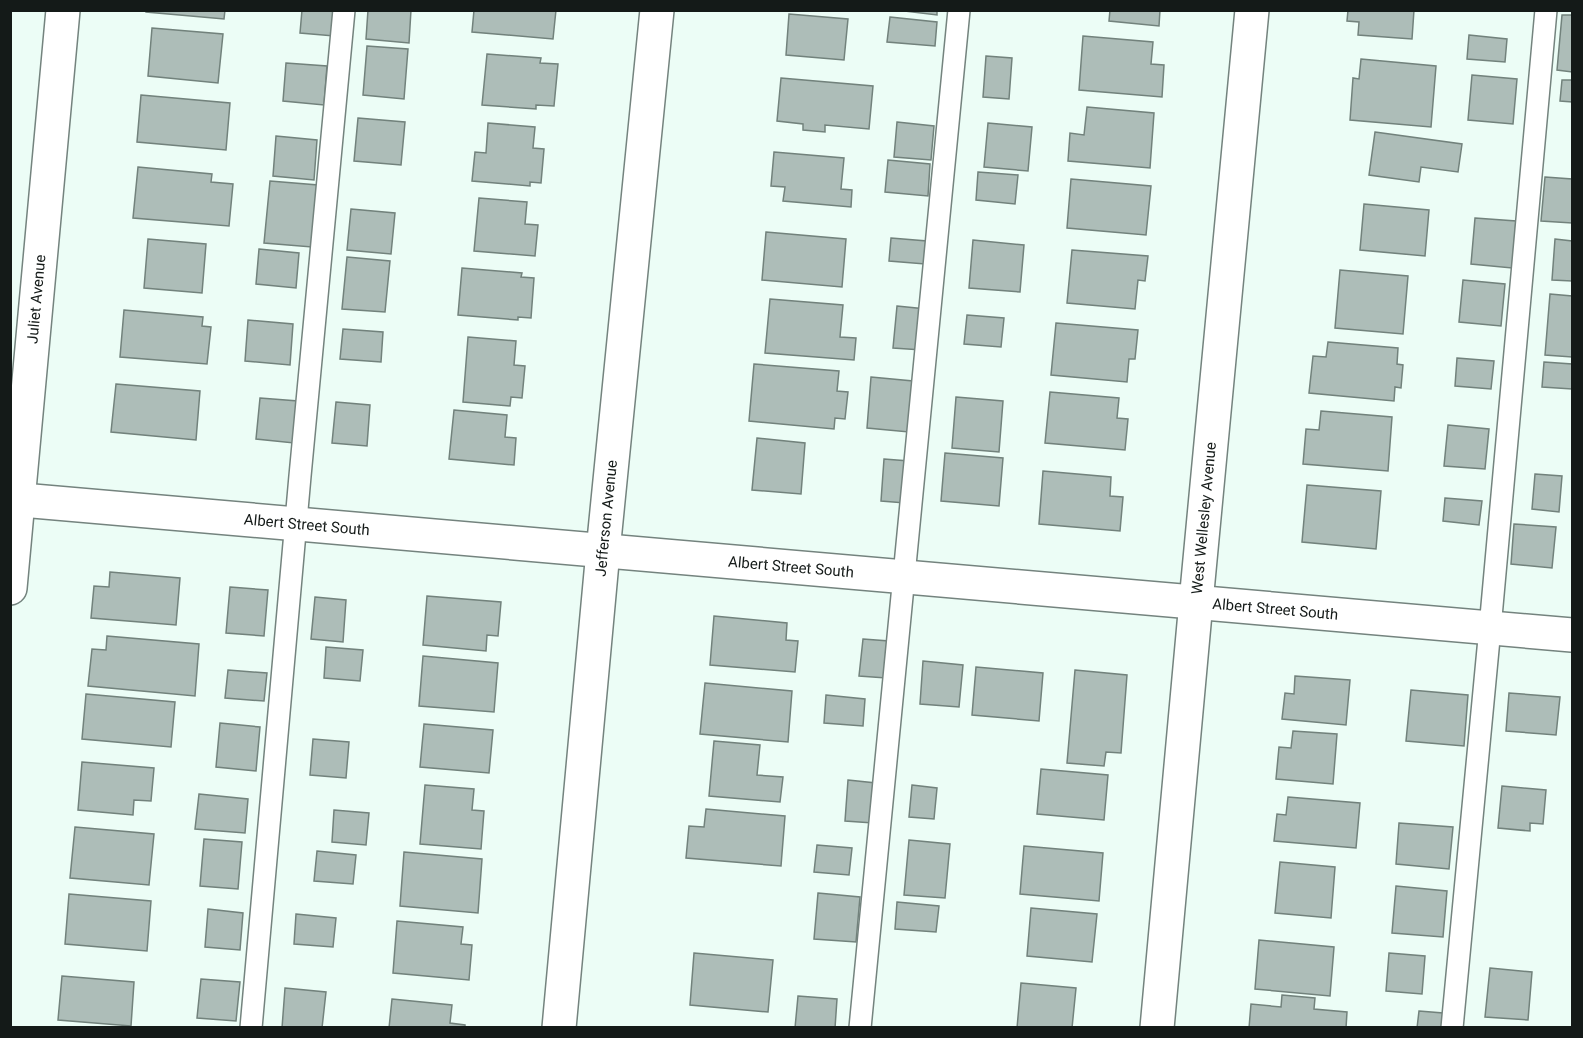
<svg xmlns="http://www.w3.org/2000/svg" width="1583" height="1038" viewBox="0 0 1583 1038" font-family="Roboto,sans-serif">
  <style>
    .building { fill: #adbdb8; stroke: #72827c; stroke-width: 1.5 }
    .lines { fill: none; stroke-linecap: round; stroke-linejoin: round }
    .lane-casing { stroke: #74837e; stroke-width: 24 }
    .street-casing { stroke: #74837e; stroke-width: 36 }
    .lane { stroke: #fff; stroke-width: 21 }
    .street { stroke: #fff; stroke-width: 33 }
    .labels { text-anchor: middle; stroke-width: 5; stroke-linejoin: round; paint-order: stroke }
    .street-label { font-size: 15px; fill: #141a18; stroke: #ecfdf6 }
  </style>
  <rect width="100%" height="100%" fill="#ecfdf6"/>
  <!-- building -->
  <g class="building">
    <path d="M146,10H225L224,19L146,12Z"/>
    <path d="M302,10H336L334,36L300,33Z"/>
    <path d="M368,10H411L409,43L366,39Z"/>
    <path d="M474,10H556L553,39L472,32Z"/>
    <path d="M896,10H937V15Z"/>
    <path d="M1110,10H1160L1159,26L1109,21Z"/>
    <path d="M1348,10H1414L1412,39L1358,35L1359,22L1347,21Z"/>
    <path d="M789,14L848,19L844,60L786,55Z"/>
    <path d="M1562,15H1572V72L1557,70Z"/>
    <path d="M890,17L937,22L935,46L887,42Z"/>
    <path d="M152,28L223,34L218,83L148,76Z"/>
    <path d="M1469,35L1507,39L1505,62L1467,59Z"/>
    <path d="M1083,36L1153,42L1151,64L1164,65L1162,97L1079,90Z"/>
    <path d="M367,46L408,49L404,99L363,95Z"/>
    <path d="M487,54L541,58L540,63L558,64L554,106L536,105V109L482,105Z"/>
    <path d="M986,56L1012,58L1009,99L983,97Z"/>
    <path d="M1361,59L1436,66L1431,127L1350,120L1353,78L1359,79Z"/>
    <path d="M286,63L327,66L324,105L283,101Z"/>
    <path d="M1472,75L1517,79L1513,124L1468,120Z"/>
    <path d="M781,78L873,86L869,129L825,125V132L803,130V124L777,121Z"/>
    <path d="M1562,80H1572V102L1560,101Z"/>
    <path d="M141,95L230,103L226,150L137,142Z"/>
    <path d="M1087,107L1154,113L1150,168L1068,161L1070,133L1084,135Z"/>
    <path d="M358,118L405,122L401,165L354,161Z"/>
    <path d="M897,122L934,126L931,160L894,157Z"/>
    <path d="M488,123L535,127L533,148L544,149L541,183L530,182V186L472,181L475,152L486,153Z"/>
    <path d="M988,123L1032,127L1028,171L984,167Z"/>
    <path d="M1375,132L1462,144L1458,172L1421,167L1419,182L1369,175Z"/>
    <path d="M276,136L317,140L314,180L273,176Z"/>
    <path d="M774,152L844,158L841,189L852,190L851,207L783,201L785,187L771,186Z"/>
    <path d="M888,160L930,164L928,196L885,192Z"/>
    <path d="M138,167L212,174L211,182L233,184L229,226L133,218Z"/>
    <path d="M978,172L1018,175L1015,204L976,200Z"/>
    <path d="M1545,177L1572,179V223L1541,221Z"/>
    <path d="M1071,179L1151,186L1146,235L1067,228Z"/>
    <path d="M270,181L318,185L312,247L264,243Z"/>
    <path d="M479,198L527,202L525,224L538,225L535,256L474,251Z"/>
    <path d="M1364,204L1429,210L1425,256L1360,250Z"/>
    <path d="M351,209L395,213L391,254L347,250Z"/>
    <path d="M1475,218L1516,221L1512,268L1471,264Z"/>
    <path d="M766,232L846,239L842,287L762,280Z"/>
    <path d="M891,238L927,241L925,264L889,261Z"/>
    <path d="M148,239L206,244L202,293L144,288Z"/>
    <path d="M1555,239L1572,241V281L1552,280Z"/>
    <path d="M973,240L1024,245L1020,292L969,288Z"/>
    <path d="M259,249L299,253L296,288L256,284Z"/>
    <path d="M1072,250L1148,256L1145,281L1138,280L1135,309L1067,303Z"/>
    <path d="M347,257L390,261L385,312L342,309Z"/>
    <path d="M462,268L522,273L521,277L534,278L531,318L518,317V320L458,315Z"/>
    <path d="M1340,270L1408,276L1403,334L1335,328Z"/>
    <path d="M1463,280L1505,284L1501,326L1459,322Z"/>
    <path d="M1550,294L1572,296V357L1545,355Z"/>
    <path d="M770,299L843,305L840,337L856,338L854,360L765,353Z"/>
    <path d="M897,306L926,309L922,350L893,348Z"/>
    <path d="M124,310L203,317L202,326L211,327L207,364L120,357Z"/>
    <path d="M967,315L1004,318L1001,347L964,344Z"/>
    <path d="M248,320L293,324L290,365L245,361Z"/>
    <path d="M1056,323L1138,330L1135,359H1129L1127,382L1051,375Z"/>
    <path d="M343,329L383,332L381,362L340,359Z"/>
    <path d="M468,337L516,341L514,365L525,366L522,398L511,397L510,406L463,402Z"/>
    <path d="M1328,342L1398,348L1397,364L1403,365L1401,388L1395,387L1394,401L1309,393L1313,356L1326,357Z"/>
    <path d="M1457,358L1494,361L1491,389L1455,386Z"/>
    <path d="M1544,362L1572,364V389L1542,387Z"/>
    <path d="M754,364L839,371L837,391L848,392L845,419L835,418L834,429L749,421Z"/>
    <path d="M871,377L913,381L909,432L867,428Z"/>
    <path d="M116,384L200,391L196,440L111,432Z"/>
    <path d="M1050,392L1119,398L1117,418L1128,419L1125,450L1045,443Z"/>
    <path d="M956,397L1003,401L999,452L952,448Z"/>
    <path d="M260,398L298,401L294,443L256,439Z"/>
    <path d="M336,402L370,405L367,446L332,443Z"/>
    <path d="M454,410L507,415L505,437L516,438L514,465L449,459Z"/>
    <path d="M1321,411L1392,417L1388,471L1303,464L1306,429L1319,430Z"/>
    <path d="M1448,425L1489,429L1485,469L1444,466Z"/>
    <path d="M757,438L805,443L801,494L752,490Z"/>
    <path d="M945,453L1003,458L999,506L941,501Z"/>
    <path d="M884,459L909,461L905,503L881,501Z"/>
    <path d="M1043,471L1111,477L1110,496L1123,497L1120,531L1039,524Z"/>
    <path d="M1535,474L1562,476L1559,512L1532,509Z"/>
    <path d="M1307,485L1381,491L1376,549L1302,542Z"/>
    <path d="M1445,498L1482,501L1479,525L1443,521Z"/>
    <path d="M1514,524L1556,527L1552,568L1511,564Z"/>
    <path d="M110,572L180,578L176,625L91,618L94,586L109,587Z"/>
    <path d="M230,587L268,590L264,636L226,633Z"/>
    <path d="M427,596L501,602L498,636L487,635L486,651L423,645Z"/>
    <path d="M315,597L346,600L343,642L311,639Z"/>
    <path d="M714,616L787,623L786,640L798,641L795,672L710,665Z"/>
    <path d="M107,636L199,644L195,696L88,686L92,649L106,650Z"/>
    <path d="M863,639L889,641L886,678L859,676Z"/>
    <path d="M326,647L363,650L360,681L324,678Z"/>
    <path d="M423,656L498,663L494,712L419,706Z"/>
    <path d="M923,661L963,665L959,707L920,704Z"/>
    <path d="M976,667L1043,673L1039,721L972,715Z"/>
    <path d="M228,670L267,673L264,701L225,698Z"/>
    <path d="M1075,670L1127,675L1121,753L1106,752L1104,766L1067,763Z"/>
    <path d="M1295,676L1350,680L1346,725L1282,719L1285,693L1294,694Z"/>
    <path d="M705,683L792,691L788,742L700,734Z"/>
    <path d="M1411,690L1468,695L1464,746L1406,741Z"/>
    <path d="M1509,693L1560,697L1556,735L1506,731Z"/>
    <path d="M86,694L175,702L171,747L82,739Z"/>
    <path d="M826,695L865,699L863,726L824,723Z"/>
    <path d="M220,723L260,727L256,771L216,767Z"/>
    <path d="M424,724L493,730L489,773L420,767Z"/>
    <path d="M1293,731L1337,734L1333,784L1276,779L1279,747L1291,748Z"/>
    <path d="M313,739L349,742L346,778L310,775Z"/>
    <path d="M714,741L760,745L757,775L783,777L780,802L709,796Z"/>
    <path d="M82,762L154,768L151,801L134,800L133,815L78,810Z"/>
    <path d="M1041,769L1108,775L1104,820L1037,814Z"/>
    <path d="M848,780L876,783L873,823L845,821Z"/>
    <path d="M425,785L474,789L472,810L484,811L481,849L420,844Z"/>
    <path d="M912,785L937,788L934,819L909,817Z"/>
    <path d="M1502,786L1546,790L1543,824L1530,823V831L1498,828Z"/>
    <path d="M199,794L248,799L245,833L195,829Z"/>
    <path d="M1288,797L1360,803L1356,848L1274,841L1277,814L1286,815Z"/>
    <path d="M706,809L785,816L781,866L686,858L689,826L704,827Z"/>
    <path d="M334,810L369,813L366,845L332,842Z"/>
    <path d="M1399,823L1453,827L1449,869L1396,864Z"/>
    <path d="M75,827L154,834L149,885L70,878Z"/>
    <path d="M204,839L242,842L238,889L200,886Z"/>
    <path d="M909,840L950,844L945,898L904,895Z"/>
    <path d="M817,845L852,848L849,875L814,872Z"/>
    <path d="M1024,846L1103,853L1099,901L1020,894Z"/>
    <path d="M317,851L356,855L353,884L314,881Z"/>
    <path d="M404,852L482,859L478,913L400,906Z"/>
    <path d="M1280,862L1335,867L1331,918L1275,913Z"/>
    <path d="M1396,886L1447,891L1443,937L1392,933Z"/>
    <path d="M818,893L860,897L856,942L814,939Z"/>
    <path d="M69,894L151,901L147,951L65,944Z"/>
    <path d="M897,902L939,906L936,932L895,929Z"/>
    <path d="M1031,908L1097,914L1092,962L1027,956Z"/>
    <path d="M208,909L243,913L240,950L205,947Z"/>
    <path d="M296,914L336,918L333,947L294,944Z"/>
    <path d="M397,921L463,927L461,944L472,945L469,980L393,973Z"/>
    <path d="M1259,940L1334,947L1330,996L1255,989Z"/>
    <path d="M694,953L773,960L768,1012L690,1005Z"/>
    <path d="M1389,953L1425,956L1422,994L1386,991Z"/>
    <path d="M1490,968L1532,972L1528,1020L1485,1017Z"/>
    <path d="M62,976L134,982L131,1026L58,1020Z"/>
    <path d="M201,979L240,982L236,1021L197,1018Z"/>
    <path d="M1021,983L1076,988L1072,1028H1017Z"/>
    <path d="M285,988L326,992L322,1028H282Z"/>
    <path d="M1282,995L1315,998L1314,1009L1347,1012L1346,1028H1249L1251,1004L1281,1007Z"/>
    <path d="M798,996L837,999L835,1028H795Z"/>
    <path d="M392,999L452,1005L450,1023L465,1025V1028H389Z"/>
    <path d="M1419,1011L1443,1013L1442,1028H1417Z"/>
  </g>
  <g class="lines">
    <defs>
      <g id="lane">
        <path d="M251,1028L300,476L344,10"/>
        <path d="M860,1028L959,10"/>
        <path d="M1452,1028L1490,628L1546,10"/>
      </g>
      <g id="street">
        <path id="s1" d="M10,499L1572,635"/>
        <path id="s2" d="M10,588L63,10"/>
        <path id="s3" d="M559,1028L603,551L657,10"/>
        <path id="s4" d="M1157,1028L1196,602L1252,10"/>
      </g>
    </defs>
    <!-- lane casing -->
    <use href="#lane" class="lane-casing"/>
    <!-- street casing -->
    <use href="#street" class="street-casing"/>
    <!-- lane -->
    <use href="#lane" class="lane"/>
    <!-- street -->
    <use href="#street" class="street"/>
  </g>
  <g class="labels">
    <!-- street labels -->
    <g class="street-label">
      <text dy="5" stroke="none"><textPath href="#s2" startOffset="290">Juliet Avenue</textPath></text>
      <text dy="5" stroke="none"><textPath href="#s3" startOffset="512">Jefferson Avenue</textPath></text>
      <text dy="5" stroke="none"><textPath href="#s4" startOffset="512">West Wellesley Avenue</textPath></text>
      <text dy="5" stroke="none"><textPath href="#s1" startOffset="298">Albert Street South</textPath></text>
      <text dy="5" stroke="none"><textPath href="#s1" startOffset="784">Albert Street South</textPath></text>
      <text dy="5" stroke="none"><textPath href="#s1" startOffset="1270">Albert Street South</textPath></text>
    </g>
  </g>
  <!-- border -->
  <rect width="1583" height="1038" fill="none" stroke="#141a18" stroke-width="24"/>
</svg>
